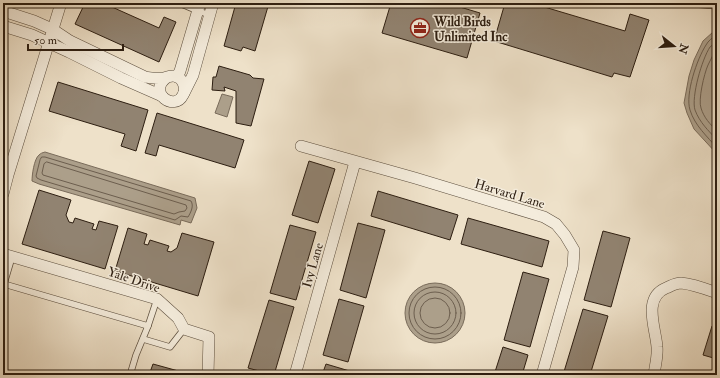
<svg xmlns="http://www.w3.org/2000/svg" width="720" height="378" viewBox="0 0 720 378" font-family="'IM FELL Double Pica',serif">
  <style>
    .water { fill: #ac9f8a; stroke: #796b5a }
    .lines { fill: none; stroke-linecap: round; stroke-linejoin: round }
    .shore { stroke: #6c5e4e; stroke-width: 1 }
    .building { fill: #918371; stroke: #2d1e11 }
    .lane-casing { stroke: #5d4f3f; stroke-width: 7 }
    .street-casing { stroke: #5d4f3f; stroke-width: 12 }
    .lane { stroke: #f4ecdc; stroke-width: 5.5 }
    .street { stroke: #f4ecdc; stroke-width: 11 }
    .labels { text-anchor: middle; stroke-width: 3; stroke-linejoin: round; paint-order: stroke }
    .poi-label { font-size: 13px; font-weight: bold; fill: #2d1e11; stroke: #f4ecdc; text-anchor: start }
    .street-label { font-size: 13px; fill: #2d1e11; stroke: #f4ecdc }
  </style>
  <rect width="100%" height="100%" fill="#eee1c9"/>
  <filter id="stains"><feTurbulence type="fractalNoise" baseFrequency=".005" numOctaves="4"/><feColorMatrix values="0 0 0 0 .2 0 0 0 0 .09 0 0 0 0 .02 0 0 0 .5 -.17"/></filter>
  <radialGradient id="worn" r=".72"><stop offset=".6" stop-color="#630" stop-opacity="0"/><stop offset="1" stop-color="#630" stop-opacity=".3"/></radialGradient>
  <!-- water -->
  <g class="water">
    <path d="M717,31V154L694,129L687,113L684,103L689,76L694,60L703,41L713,32Z"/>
    <path d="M222,94L233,97L227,117L215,113Z"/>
    <path d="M45,152L195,198L197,208L191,223L181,220L180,225L39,184L32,181C32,175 34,159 39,155C41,153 42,153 45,152Z"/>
    <circle cx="435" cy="313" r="30"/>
  </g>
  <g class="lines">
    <!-- shore -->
    <g class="shore">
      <path d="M717,35C713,37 708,41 706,45C697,59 685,94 690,110C695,126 707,136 717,148"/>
      <path d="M717,41C715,43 712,45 710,47C702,59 691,97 695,110C700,123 708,130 717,140"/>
      <path d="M717,49L715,51C713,56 710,60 708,65C704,74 698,100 701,108C704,118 710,124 717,131"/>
      <path d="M42,157H45L191,201C194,206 191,212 188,217L181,216L175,220L41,180L37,178L36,176L40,160Z"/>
      <path d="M47,162L186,205L187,208L185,211L179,212L174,214L43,175L42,173L44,164Z"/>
      <circle cx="435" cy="313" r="26"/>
      <circle cx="435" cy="313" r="21"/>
      <circle cx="435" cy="313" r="15"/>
    </g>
  </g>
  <!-- building -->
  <g class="building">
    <path d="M85,3H103L159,28L164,17L176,22L159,62L75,24Z"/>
    <path d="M236,3H269L255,51L243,47L241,51L224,46Z"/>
    <path d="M391,3H451L450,4L480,13L467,58L382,33Z"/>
    <path d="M505,3H531L625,31L630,14L649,20L630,77L614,73L612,77L494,41Z"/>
    <path d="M219,66L250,75L253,78L264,79L251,126L236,123V91L224,87L225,91L212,90L213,77H216Z"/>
    <path d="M58,82L148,110L136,151L121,146L125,134L49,111Z"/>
    <path d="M157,113L244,140L235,168L159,145L156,156L145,153Z"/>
    <path d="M309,161L335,169L318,223L292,215Z"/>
    <path d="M39,190L71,200L66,215L69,222L73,223L75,218L94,224L92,229L96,230L99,221L118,226L105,269L22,244Z"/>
    <path d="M378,191L458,215L450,240L371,216Z"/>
    <path d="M468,218L549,241L542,267L461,244Z"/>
    <path d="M358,223L385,230L366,298L340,290Z"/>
    <path d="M290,225L316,232L296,300L270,293Z"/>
    <path d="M128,228L147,234L144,244L148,245L150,240L169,246L167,251L171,252L177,248L182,233L214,242L198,296L115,271Z"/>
    <path d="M603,231L630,238L611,307L584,300Z"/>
    <path d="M523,272L549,279L530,347L504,340Z"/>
    <path d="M339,299L364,306L348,362L323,355Z"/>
    <path d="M269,300L294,307L274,375L248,368Z"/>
    <path d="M583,309L608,316L590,375H563Z"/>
    <path d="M712,326L717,327V365L715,364L717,359L703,355Z"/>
    <path d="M503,347L528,355L522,375H494Z"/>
    <path d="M153,364L182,372L181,375H149Z"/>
    <path d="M326,364L363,375H322Z"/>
    <path d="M636,371L649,373V375H636Z"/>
  </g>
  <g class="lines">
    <defs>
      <g id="lane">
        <path d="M179,3L198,11L210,15"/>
        <path d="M693,4L717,6"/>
        <path d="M12,257L4,284L148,326L157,299"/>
        <path d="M143,339L170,347L184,329"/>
        <path d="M130,375L136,355L148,326"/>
      </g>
      <g id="street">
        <path d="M3,11L34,21L52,29L70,41L145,77C152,78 157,79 164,78C167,77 170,76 173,76C182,76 187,87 183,95C175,112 147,93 166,78"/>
        <path d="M3,26L32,35L69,52L121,78L162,96"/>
        <path d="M177,77L180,71L200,3"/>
        <path d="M184,93L193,75L213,3"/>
        <path d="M301,146L415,178L544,217L556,224L565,235L574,250L573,267L542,375"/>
        <path d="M3,194L8,175L61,3"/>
        <path d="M3,254L157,299L178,318L184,329L209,337L208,375"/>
        <path d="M295,375L355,162"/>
        <path d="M654,375C655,366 658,356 657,347C656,329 642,298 666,288C671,286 675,283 681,283C693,284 706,289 717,293"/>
      </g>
    </defs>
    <!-- lane casing -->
    <use href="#lane" class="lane-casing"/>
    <!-- street casing -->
    <use href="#street" class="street-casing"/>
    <!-- lane -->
    <use href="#lane" class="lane"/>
    <!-- street -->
    <use href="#street" class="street"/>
  </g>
  <!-- icons -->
  <defs>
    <symbol id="office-ring" viewBox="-11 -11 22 22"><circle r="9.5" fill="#f4ecdc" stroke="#8f2418" stroke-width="1.5"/><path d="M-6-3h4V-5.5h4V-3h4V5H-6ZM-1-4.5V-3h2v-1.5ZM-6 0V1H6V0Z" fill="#8f2418"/></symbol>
  </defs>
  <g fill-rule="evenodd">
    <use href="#office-ring" x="409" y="17" width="22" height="22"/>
  </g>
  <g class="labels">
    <!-- poi labels -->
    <g class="poi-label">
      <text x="434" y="26">Wild Birds<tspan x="434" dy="15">Unlimited Inc</tspan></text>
    </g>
    <!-- street labels -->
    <g class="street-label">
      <text transform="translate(510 193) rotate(17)" y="5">Harvard Lane</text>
      <text transform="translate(312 265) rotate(-74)" y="5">Ivy Lane</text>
      <text transform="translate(134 279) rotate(19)" y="5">Yale Drive</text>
    </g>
  </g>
  <!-- margin -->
  <rect width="720" height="378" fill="none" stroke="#eee1c9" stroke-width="16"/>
  <rect x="4" y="4" width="712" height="370" fill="none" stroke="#2d1e11" stroke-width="2"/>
  <rect x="8" y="8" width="704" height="362" fill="none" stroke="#2d1e11"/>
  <!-- north arrow -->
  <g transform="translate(674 46) rotate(107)" stroke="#f4ecdc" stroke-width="3" paint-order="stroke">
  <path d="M0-3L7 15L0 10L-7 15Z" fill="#2d1e11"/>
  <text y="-6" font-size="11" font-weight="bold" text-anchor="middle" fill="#2d1e11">N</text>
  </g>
  <!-- scale -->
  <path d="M28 44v6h95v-6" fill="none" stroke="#2d1e11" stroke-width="2"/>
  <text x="34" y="44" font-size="12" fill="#2d1e11" stroke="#f4ecdc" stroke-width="3" paint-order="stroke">50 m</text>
  <rect width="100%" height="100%" filter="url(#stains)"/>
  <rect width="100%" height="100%" fill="url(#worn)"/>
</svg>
